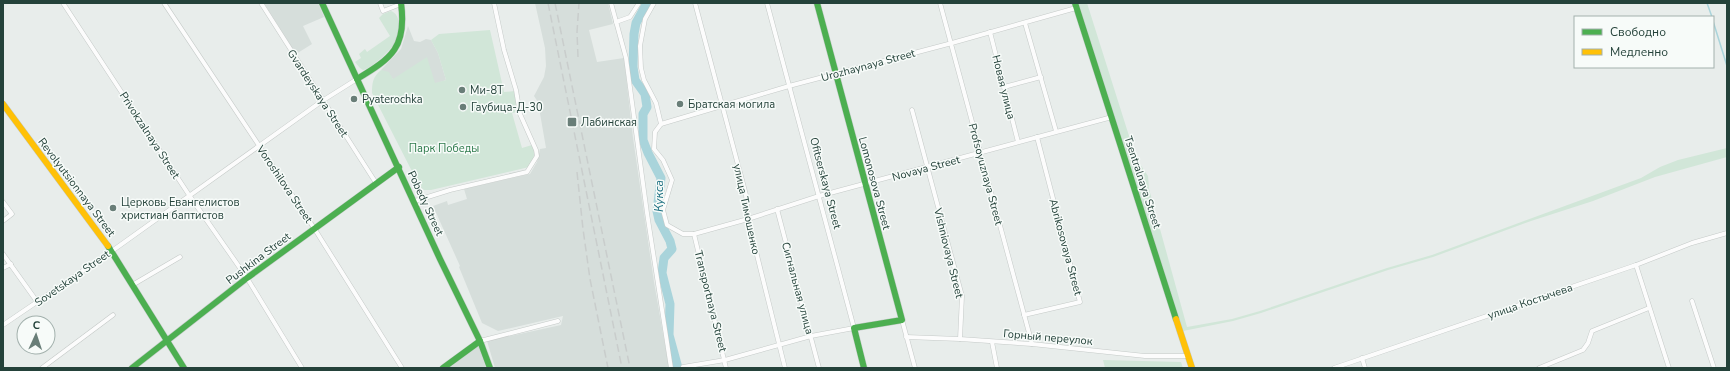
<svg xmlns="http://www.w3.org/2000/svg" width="1730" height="371" viewBox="0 0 1730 371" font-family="'Nunito Sans',sans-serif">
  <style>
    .built { fill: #d6dedb }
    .green { fill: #d1e6d8 }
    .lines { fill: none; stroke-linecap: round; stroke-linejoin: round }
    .stream { stroke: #a9d4db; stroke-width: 1.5 }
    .river { stroke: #a9d4db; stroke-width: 9 }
    .street-casing { stroke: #c5cac8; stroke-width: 5 }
    .fast-casing { stroke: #c3cbc8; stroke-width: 7 }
    .slow-casing { stroke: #c3cbc8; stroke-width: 7 }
    .street { stroke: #fcfcfc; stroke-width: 4 }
    .fast { stroke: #4caf50; stroke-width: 6 }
    .slow { stroke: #ffc107; stroke-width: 6 }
    .rail { stroke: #c9cdcc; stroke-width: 1.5; stroke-dasharray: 8 4; stroke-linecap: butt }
    .poi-dot { fill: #697e78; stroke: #f7fbf9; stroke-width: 1.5 }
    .labels { text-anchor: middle; stroke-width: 3; stroke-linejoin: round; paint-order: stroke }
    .street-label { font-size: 11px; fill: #24423a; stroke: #f7fbf9 }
    .poi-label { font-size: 11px; fill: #24423a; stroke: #f7fbf9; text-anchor: start }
    .park-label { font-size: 11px; fill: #2d7a4b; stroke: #f7fbf9 }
    .water-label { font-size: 12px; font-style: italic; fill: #1c6f80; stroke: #f7fbf9 }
  </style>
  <rect width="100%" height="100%" fill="#e8edeb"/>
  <!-- built -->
  <g class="built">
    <path d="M264,3H318L324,17L303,26L312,44L296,54Z"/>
    <path d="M535,3H608L613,24L589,30L597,62L624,58L633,138L654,282L669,368H495L487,341L561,325L563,316L498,331L482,323L459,267L460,266L433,206L447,201L448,205L467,199L464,189L530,174L537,162L540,149L546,148L538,102L534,96L544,77L546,66L545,48Z"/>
    <path d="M408,26L414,41L420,42L426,39L431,40L438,53L446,80L435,84L393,79L381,70L401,49Z"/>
    <path d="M478,345L486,368H448Z"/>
  </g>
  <!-- green -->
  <g class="green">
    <path d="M1078,3H1087L1136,158L1148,176L1149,189L1187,327L1232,319L1260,311L1387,268L1432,255L1641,178L1660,167L1678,160L1727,148V157L1655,177L1593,201L1531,221L1433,257L1388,270L1261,313L1233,321L1183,331Z"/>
    <path d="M391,11C396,13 398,17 399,23C400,28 400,33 398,38C394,47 373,68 363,70L360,68L355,62L361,58L359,54L365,49L367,52L390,36L379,18L383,14Z"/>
    <path d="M490,30L504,92L515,91L517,112L512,113L522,148L532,145C536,154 534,159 529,167L431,190H424L420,187L372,93C372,82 373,77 381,70L389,72L393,79L427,57L435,83L446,80L438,53L431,40L439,34Z"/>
    <path d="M1103,360L1181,362L1183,368H1105Z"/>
  </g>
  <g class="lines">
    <!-- stream -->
    <g class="stream">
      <path d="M1707,3L1712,17"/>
      <path d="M1713,21L1727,66"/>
    </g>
    <!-- river -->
    <path class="river" d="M647,3L636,23L634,34L633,67L635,80L645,94L647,107L643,114V140L648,153L661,178L657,211L659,220L670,241L672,249L664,258L662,273L670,304L669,335L678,368"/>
    <defs>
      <g id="street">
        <path d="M63,3L189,195L247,278L302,368"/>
        <path d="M164,3L314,228L402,368"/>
        <path d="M261,3L376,183"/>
        <path d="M380,3L383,11L401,4"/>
        <path d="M611,3L626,58L647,213L671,368"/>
        <path d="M654,3L645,19L640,46L641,68L644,80L656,103L661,124L655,132L654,149L663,160L672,180L663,210L667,225L683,234H694L748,219L819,196L1112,117"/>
        <path d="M695,3L746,195L748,219L785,368"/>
        <path d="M940,3L1032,344"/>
        <path d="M616,22L630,17L639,3"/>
        <path d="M1025,23L1056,131"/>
        <path d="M990,32L1018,142"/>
        <path d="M1004,87L1041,77"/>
        <path d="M912,110L962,296L960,339"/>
        <path d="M661,124L789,86L952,43L1076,8"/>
        <path d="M415,201L450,190L527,172L537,156L536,150L520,114L516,90L504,50L494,3"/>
        <path d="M3,202L12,214L3,221"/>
        <path d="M777,209L819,368"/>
        <path d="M694,234L726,368"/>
        <path d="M3,254L38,303"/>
        <path d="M1636,265L1669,368"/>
        <path d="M3,268L11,264"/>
        <path d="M134,284L180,257"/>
        <path d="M1692,301L1714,368"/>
        <path d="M1024,315L1080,302L1037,137"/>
        <path d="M902,320L915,368"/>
        <path d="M3,325L112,251L322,101L357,79"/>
        <path d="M906,337L960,339L1032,344L1145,356H1188"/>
        <path d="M480,341L558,321"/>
        <path d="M992,342L997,368"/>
        <path d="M1362,358L1365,368"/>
        <path d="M683,367L725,360L811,336L854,328L767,3"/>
        <path d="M42,368L113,315"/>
        <path d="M1334,368L1636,265L1692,243L1727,233"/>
        <path d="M1539,368L1583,350L1588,343L1592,331L1649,308"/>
      </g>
      <g id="fast">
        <path d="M322,3L440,259L480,341L490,368"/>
        <path d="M817,3L902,320L854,328L864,368"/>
        <path d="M1075,3L1176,319"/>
        <path d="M357,79C392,58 407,47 401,3"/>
        <path d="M108,246L184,368"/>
        <path d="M132,368L247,278L399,167"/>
        <path d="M443,368L480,341"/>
      </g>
      <g id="slow">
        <path d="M3,104L108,246"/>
        <path d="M1176,319L1192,368"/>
      </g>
    </defs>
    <!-- street casing -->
    <use href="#street" class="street-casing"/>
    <!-- fast casing -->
    <use href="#fast" class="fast-casing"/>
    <!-- slow casing -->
    <use href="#slow" class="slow-casing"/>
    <!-- street -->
    <use href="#street" class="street"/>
    <!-- fast -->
    <use href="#fast" class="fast"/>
    <!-- slow -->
    <use href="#slow" class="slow"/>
    <!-- rail -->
    <g class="rail">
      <path d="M548,3L622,368"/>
      <path d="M555,3L630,368"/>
      <path d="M578,57L577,32L579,3"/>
      <path d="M577,172L583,229L590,279L608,368"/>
    </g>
  </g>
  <!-- markers -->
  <g class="poi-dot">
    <circle cx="462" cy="90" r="4"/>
    <circle cx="354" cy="99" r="4"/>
    <circle cx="680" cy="104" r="4"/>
    <circle cx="463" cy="107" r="4"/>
    <rect x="567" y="117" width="10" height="10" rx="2"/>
    <circle cx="113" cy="208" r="4"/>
  </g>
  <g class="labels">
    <!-- street labels -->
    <g class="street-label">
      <text transform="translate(868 65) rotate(-15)" y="4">Urozhaynaya Street</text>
      <text transform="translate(1004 87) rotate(76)" y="4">Новая улица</text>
      <text transform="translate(318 93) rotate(57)" y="4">Gvardeyskaya Street</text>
      <text transform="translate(150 135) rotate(57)" y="4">Privokzalnaya Street</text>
      <text transform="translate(926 168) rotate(-15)" y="4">Novaya Street</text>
      <text transform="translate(986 174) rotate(75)" y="4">Profsoyuznaya Street</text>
      <text transform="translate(1143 182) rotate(72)" y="4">Tsentralnaya Street</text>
      <text transform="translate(826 183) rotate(75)" y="4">Ofitserskaya Street</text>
      <text transform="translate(875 183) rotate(75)" y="4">Lomonosova Street</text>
      <text transform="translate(285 184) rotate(56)" y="4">Voroshilova Street</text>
      <text transform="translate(77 187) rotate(53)" y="4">Revolyutsionnaya Street</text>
      <text transform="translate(426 203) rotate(65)" y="4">Pobedy Street</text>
      <text transform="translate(747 209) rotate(78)" y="4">улица Тимошенко</text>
      <text transform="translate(1066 247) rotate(75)" y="4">Abrikosovaya Street</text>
      <text transform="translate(949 253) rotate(76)" y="4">Vishniovaya Street</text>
      <text transform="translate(258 258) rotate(-37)" y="4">Pushkina Street</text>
      <text transform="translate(72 278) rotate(-35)" y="4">Sovetskaya Street</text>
      <text transform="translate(798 288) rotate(75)" y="4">Сигнальная улица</text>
      <text transform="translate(711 301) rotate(76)" y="4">Transportnaya Street</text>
      <text transform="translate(1530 301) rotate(-19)" y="4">улица Костычева</text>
      <text transform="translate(1048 337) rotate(5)" y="4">Горный переулок</text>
    </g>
    <!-- poi labels -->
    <g class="poi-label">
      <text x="470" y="94">Ми-8Т</text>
      <text x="362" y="103">Pyaterochka</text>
      <text x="688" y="108">Братская могила</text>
      <text x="471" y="111">Гаубица-Д-30</text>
      <text x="581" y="126">Лабинская</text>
      <text x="121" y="206">Церковь Евангелистов<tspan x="121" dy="13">христиан баптистов</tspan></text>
    </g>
    <!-- park labels -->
    <g class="park-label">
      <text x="444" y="152">Парк Победы</text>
    </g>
    <!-- water labels -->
    <g class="water-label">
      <text transform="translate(659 196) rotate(-90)" y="4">Кукса</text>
    </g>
  </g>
  <!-- border -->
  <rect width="1730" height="371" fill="none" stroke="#24423a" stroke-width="8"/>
  <!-- legend -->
  <rect x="1574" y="16" width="140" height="52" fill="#f7fbf9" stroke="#a3b1ad"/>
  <rect x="1582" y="29" width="20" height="6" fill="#4caf50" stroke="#a3b1ad"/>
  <text x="1610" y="36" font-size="12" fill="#24423a">Свободно</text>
  <rect x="1582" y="49" width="20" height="6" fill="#ffc107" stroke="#a3b1ad"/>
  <text x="1610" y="56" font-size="12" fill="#24423a">Медленно</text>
  <!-- north arrow -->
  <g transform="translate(36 335) rotate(3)"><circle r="19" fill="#f7fbf9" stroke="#a3b1ad"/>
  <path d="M0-3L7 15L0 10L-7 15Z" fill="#697e78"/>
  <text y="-6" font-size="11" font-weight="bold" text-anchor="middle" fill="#24423a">С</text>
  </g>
</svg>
